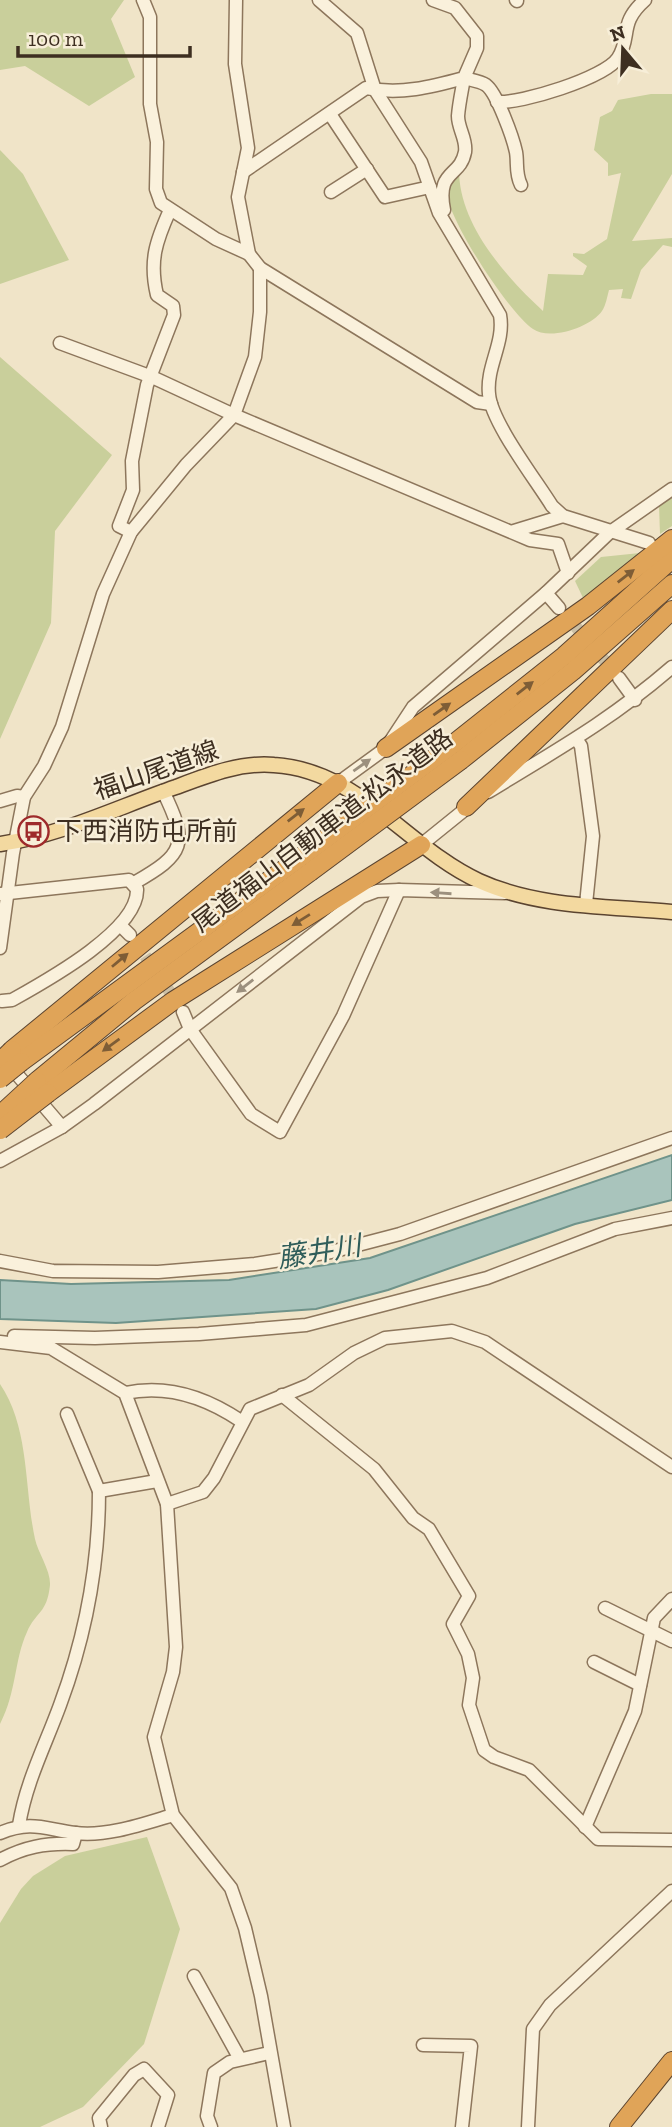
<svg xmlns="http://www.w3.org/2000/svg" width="672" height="2127" viewBox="0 0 672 2127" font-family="'Zilla Slab','Noto Sans JP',serif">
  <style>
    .green { fill: #c9cf9b }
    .water { fill: #a9c4bc; stroke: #6f938a; stroke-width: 2 }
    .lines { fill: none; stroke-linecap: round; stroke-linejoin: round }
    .minor-tunnel { stroke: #ccc0a6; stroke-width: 12; stroke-dasharray: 12 6; stroke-linecap: butt }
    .minor-casing { stroke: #8d765c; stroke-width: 15 }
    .major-casing { stroke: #5b4430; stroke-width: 17 }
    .highway-casing { stroke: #5b4430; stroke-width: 20 }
    .minor { stroke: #faf1dc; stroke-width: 12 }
    .major { stroke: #f3d9a0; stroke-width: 14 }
    .highway { stroke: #e0a458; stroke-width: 18 }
    .highway-bridge-casing { stroke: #5b4430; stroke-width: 20; stroke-linecap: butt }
    .highway-bridge { stroke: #e0a458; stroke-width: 18 }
    .oneway { fill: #7e5d36 }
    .oneway2 { fill: #9c907e }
    .labels { text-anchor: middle; stroke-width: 5; stroke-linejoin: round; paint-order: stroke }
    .street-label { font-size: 26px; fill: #3d2e20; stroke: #f7eed8 }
    .poi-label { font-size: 26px; fill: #3d2e20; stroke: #f7eed8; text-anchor: start }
    .water-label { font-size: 28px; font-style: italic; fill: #2f5d5a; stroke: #f7eed8 }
  </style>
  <rect width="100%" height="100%" fill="#f0e4c8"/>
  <!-- green -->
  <g class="green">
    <path d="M0,0H124L111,19L135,77L89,106L25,66L0,70Z"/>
    <path d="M651,94H672V174L632,241L672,238V247L663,245L641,270L631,299L621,298L623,289L609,290C607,297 606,305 602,311C591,327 550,341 533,329C510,314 448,220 447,193C446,183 453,177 459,170C459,224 505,276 543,311L548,274L583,275L587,266L573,256V253L584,254L607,239L621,173L608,176V163L594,150L600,117L612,111L618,100Z"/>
    <path d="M0,150L23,174L69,260L0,284Z"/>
    <path d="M0,357L112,455L55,531L51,623L0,739Z"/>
    <path d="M672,496V526L660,534L659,505Z"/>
    <path d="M640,553L584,600L575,581L601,557Z"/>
    <path d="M0,1384C30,1428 24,1488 35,1539C38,1553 51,1571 50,1585C47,1614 36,1611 27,1632C14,1660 17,1691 0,1724Z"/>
    <path d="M147,1837L180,1929L144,2044L83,2107L40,2127H0V1923L21,1889L33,1876L65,1856Z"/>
  </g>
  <!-- water -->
  <path class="water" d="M672,1155V1200L575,1224L388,1290L316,1309L116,1323L0,1319V1280L71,1284L229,1280L370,1258Z"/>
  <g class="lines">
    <!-- minor-tunnel -->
    <g class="minor-tunnel">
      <path d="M564,613L616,674"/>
      <path d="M135,941L178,1004"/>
    </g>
    <defs>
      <g id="minor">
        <path d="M143,0L150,17V104L157,142L156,189L161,203L216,239L249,254"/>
        <path d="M236,0L235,64L248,148L238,197L249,254L260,268L477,402L491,404"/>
        <path d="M319,0L357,33L375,90L421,162L439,213L500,315C505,343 486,366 489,394C491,422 536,480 552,506L563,516L649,543"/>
        <path d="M516,0L517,1"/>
        <path d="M497,102C520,104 605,78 618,58C632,36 618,24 645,0"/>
        <path d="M330,114L385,197L430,187"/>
        <path d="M243,172L366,88C400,95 431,87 464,78L477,48V36L455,8L433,0"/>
        <path d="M331,192L367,169"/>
        <path d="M444,210C436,169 460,178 465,152C467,139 458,129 458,116C459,103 462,90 464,78C471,80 480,81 486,85C497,93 513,138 516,152C518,163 515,173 521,185"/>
        <path d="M60,343L152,377L234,415L530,540L558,544L568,573"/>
        <path d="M514,531L563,516"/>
        <path d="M131,532L119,526L133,490L132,461L147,385L174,315L173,306L157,295C149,261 156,241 170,210"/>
        <path d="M546,593L559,608"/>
        <path d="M619,678L635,700"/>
        <path d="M577,740L581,746L593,836L586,904"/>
        <path d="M338,783L386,748L413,707L546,593L609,533L672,489"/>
        <path d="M488,792C555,751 611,720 672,667"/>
        <path d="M0,801L17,796L24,797"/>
        <path d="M421,845L473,803"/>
        <path d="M134,883C185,854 189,844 163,791"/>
        <path d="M0,894L129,880L137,889C139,930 46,981 12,1000L2,1001"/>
        <path d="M120,925L130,935"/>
        <path d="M0,948L13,853L24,797L44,766L62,727L103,594L131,532L186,465L234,415L255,357L260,312V268"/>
        <path d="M183,1012L190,1029L251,1114L280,1132L343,1016L399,890"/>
        <path d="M9,1065L62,1127"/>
        <path d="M0,1161L62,1127L94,1104L361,897L377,891L399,890L505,893"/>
        <path d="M0,1261L53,1271L158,1272L255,1264L331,1252L400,1234L672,1138"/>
        <path d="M14,1336L95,1338L199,1334L306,1325L487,1278L615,1229L672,1218"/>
        <path d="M0,1342L51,1348L125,1393L167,1504L176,1647L173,1672L154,1737L173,1815L231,1888L245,1928L261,1996L284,2127"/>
        <path d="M125,1393C167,1384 207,1398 241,1421"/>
        <path d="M282,1395L374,1469L413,1518L429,1529L469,1596L453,1624L468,1654L473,1678L469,1705L484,1750L494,1757L529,1770L598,1839L672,1840"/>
        <path d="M67,1414L99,1491"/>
        <path d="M167,1504L203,1492L214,1478L250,1409L309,1385L354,1353L385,1338L452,1331L485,1342L672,1467"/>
        <path d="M605,1608L672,1641"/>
        <path d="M594,1662L640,1685"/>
        <path d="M19,1825C26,1782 45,1746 60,1705C86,1635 99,1565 99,1491L157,1481"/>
        <path d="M585,1827L635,1711L654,1618L672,1599"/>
        <path d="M0,1833C31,1820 45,1829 75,1833C107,1837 143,1824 173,1815"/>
        <path d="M0,1860C24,1847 45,1843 73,1844L76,1833"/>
        <path d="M194,1976L240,2059"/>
        <path d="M423,2045L471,2046L462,2127"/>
        <path d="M101,2127L99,2118L134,2075L144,2069L168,2095L158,2127"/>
        <path d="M211,2127L207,2116L214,2073L230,2062L269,2053"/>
        <path d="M528,2127L533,2029L550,2005L672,1891"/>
      </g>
      <path id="major" d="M0,844C62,835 118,807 176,787C208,775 240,762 274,765C359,770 407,848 479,881C538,908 608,906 672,912"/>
      <g id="highway">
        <path d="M452,745L564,656L672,559"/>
        <path d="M386,748L588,606L672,539"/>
        <path d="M461,760L573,671L672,584"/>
        <path d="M466,807L672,610"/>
        <path d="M12,1050L338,783"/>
        <path d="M21,1062L301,857"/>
        <path d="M37,1081L134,1001L310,872"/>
        <path d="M48,1093L173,1001L421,845"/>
        <path d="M619,2127L672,2061"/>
      </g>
    </defs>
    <!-- minor casing -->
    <use href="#minor" class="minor-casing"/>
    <!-- major casing -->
    <use href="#major" class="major-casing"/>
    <!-- highway casing -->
    <use href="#highway" class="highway-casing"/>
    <!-- minor -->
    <use href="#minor" class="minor"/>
    <!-- major -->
    <use href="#major" class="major"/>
    <!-- highway -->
    <use href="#highway" class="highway"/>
    <defs>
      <g id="highway-bridge">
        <path d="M301,857L452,745"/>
        <path d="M310,872L461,760"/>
        <path d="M0,1062L12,1050"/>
        <path d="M0,1079L21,1062"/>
        <path d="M0,1115L37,1081"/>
        <path d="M0,1130L48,1093"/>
      </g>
    </defs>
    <!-- highway-bridge casing -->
    <use href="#highway-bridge" class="highway-bridge-casing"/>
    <!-- highway-bridge -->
    <use href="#highway-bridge" class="highway-bridge"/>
  </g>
  <!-- one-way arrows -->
  <defs><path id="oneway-solid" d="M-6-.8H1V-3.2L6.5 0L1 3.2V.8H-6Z" transform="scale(1.75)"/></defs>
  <g class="oneway">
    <use href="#oneway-solid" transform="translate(626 576) rotate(-38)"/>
    <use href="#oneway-solid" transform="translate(525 688) rotate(-38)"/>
    <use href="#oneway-solid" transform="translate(442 709) rotate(-35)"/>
    <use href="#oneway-solid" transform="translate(296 815) rotate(-38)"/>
    <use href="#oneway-solid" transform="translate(301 920) rotate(148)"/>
    <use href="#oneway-solid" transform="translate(120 960) rotate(-40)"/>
    <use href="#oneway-solid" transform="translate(111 1045) rotate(144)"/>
  </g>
  <g class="oneway2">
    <use href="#oneway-solid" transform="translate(362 765) rotate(-35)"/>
    <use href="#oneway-solid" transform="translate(441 893) rotate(-176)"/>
    <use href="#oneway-solid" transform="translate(245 986) rotate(142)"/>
  </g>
  <!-- icons -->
  <defs>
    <symbol id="bus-ring" viewBox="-11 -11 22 22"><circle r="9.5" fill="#f7eed8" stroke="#9e2a2b" stroke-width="1.5"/><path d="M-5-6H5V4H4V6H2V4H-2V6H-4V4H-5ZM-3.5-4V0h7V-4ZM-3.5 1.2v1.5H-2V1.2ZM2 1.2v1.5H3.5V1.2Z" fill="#9e2a2b"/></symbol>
  </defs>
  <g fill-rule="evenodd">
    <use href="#bus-ring" x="16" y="814" width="35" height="35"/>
  </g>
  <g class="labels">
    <!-- street labels -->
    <g class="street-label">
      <text transform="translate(156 770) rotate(-19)" y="9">福山尾道線</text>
      <text transform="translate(322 830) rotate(-37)" y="9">尾道福山自動車道;松永道路</text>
    </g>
    <!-- poi labels -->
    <g class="poi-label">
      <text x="56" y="840">下西消防屯所前</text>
    </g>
    <!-- water labels -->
    <g class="water-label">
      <text transform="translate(319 1251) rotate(-9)" y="10">藤井川</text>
    </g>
  </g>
  <!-- north arrow -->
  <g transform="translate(623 49) rotate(341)" stroke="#f7eed8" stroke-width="5" paint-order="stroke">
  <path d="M0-5L12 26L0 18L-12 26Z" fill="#3d2e20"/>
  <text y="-10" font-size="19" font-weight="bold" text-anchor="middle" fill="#3d2e20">N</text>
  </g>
  <!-- scale -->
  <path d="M18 46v10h172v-10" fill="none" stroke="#3d2e20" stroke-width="3.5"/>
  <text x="28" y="46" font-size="21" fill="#3d2e20" stroke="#f7eed8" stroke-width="5" paint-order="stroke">100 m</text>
</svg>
